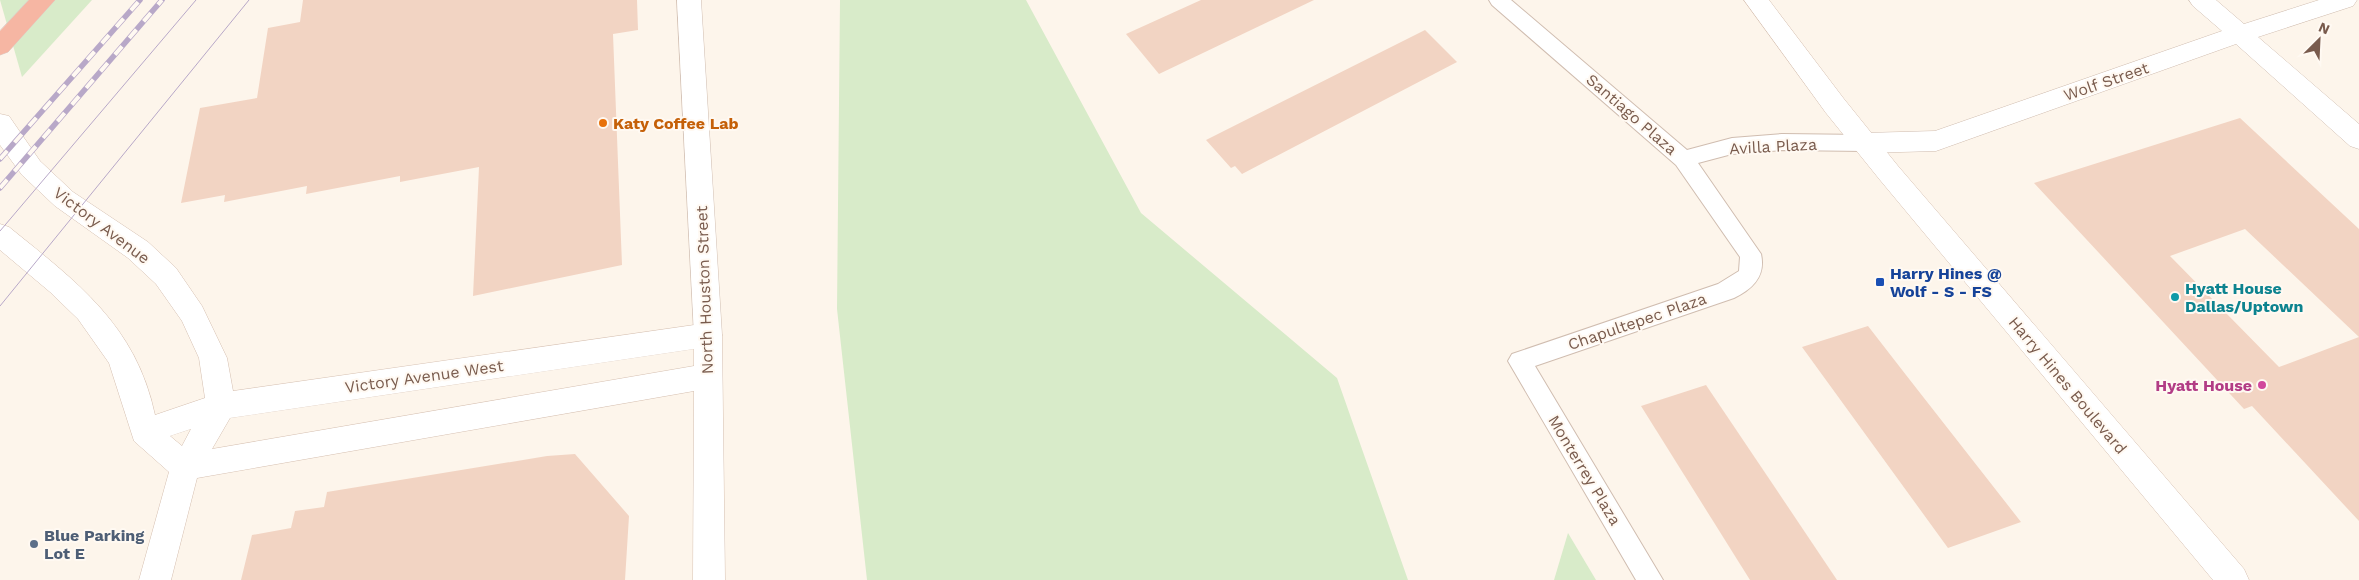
<svg xmlns="http://www.w3.org/2000/svg" width="2359" height="580" viewBox="0 0 2359 580" font-family="'Work Sans',sans-serif">
  <style>
    .green { fill: #d8ebc9 }
    .building { fill: #f2d4c3; fill-rule: evenodd }
    .lines { fill: none; stroke-linecap: round; stroke-linejoin: round }
    .service-casing { stroke: #d0bdb0; stroke-width: 2 }
    .minor-casing { stroke: #d0bdb0; stroke-width: 1 }
    .tertiary-casing { stroke: #d0bdb0; stroke-width: 1 }
    .secondary-casing { stroke: #d5bfb0; stroke-width: 1 }
    .motorway-casing { stroke: #d9d1cd; stroke-width: 1 }
    .service { fill: #fff; fill-rule: evenodd }
    .minor { fill: #fff; fill-rule: evenodd }
    .tertiary { fill: #fff; fill-rule: evenodd }
    .secondary { fill: #fff; fill-rule: evenodd }
    .motorway { fill: #f6b6a3; fill-rule: evenodd }
    .tram { stroke: #b8a8c8; stroke-width: 1 }
    .rail-casing { stroke: #b8a8c8; stroke-width: 5.5 }
    .rail { stroke: #fff9f2; stroke-width: 4; stroke-dasharray: 11; stroke-linecap: butt }
    .food-dot { fill: #e8710a; stroke: #fff9f2; stroke-width: 2 }
    .transit-dot { fill: #1a4fb4; stroke: #fff9f2; stroke-width: 2 }
    .culture-dot { fill: #0f9aa8; stroke: #fff9f2; stroke-width: 2 }
    .hotel-dot { fill: #d1479c; stroke: #fff9f2; stroke-width: 2 }
    .service-dot { fill: #5c6f8a; stroke: #fff9f2; stroke-width: 2 }
    .labels { text-anchor: middle; stroke-width: 4; stroke-linejoin: round; paint-order: stroke }
    .street-label { font-size: 16px; fill: #795b4d; stroke: #fff9f2 }
    .food-label { font-size: 16px; font-weight: bold; fill: #c56008; stroke: #fff9f2; text-anchor: start }
    .transit-label { font-size: 16px; font-weight: bold; fill: #164399; stroke: #fff9f2; text-anchor: start }
    .culture-label { font-size: 16px; font-weight: bold; fill: #0d838f; stroke: #fff9f2; text-anchor: start }
    .hotel-label { font-size: 16px; font-weight: bold; fill: #b23c85; stroke: #fff9f2; text-anchor: end }
    .service-label { font-size: 16px; font-weight: bold; fill: #4e5e75; stroke: #fff9f2; text-anchor: start }
  </style>
  <rect width="100%" height="100%" fill="#fdf5eb"/>
  <!-- green -->
  <g class="green">
    <path d="M0,0H92L22,77Z"/>
    <path d="M840,0H1026L1141,213L1337,378L1408,580H867L837,309Z"/>
    <path d="M1568,533L1596,580H1554Z"/>
  </g>
  <!-- building -->
  <g class="building">
    <path d="M303,0H637L638,30L613,34L622,265L473,296L479,167L400,182V176L306,194L307,186L224,202L225,195L181,203L200,108L257,98L268,28L300,22Z"/>
    <path d="M1201,0H1314L1159,74L1126,34Z"/>
    <path d="M1425,30L1457,62L1242,174L1235,166L1231,168L1206,140Z"/>
    <path d="M2240,118L2359,229V521L2252,406L2244,409L2034,183ZM2245,229L2359,337L2279,367L2170,256Z"/>
    <path d="M1868,326L1906,375L2021,522L1948,548L1802,347Z"/>
    <path d="M1706,385L1776,489L1837,580H1750L1641,406Z"/>
    <path d="M575,454L629,516L625,580H241L252,535L291,528L295,511L324,507L327,492L547,456Z"/>
  </g>
  <g class="lines">
    <defs>
      <path id="service" d="M1489,0H1511L1687,150L1732,138L1782,134L1865,135L1872,137L1875,143L1872,149L1865,151L1782,150L1732,154L1698,163L1761,254C1766,276 1753,289 1734,298L1535,366L1663,580H1636L1508,361L1512,354L1718,284L1739,271L1740,257L1676,165L1492,5Z"/>
      <path id="minor" d="M2189,0H2216L2244,24L2319,0H2357L2353,6L2258,37L2359,124V149L2350,146L2236,44L1936,151L1865,153L1856,150L1852,143L1856,136L1865,133L1935,131L2222,31L2193,6Z"/>
      <path id="tertiary" d="M677,0H701L722,335L718,343L708,347L698,343L694,335Z"/>
      <g id="secondary">
        <path d="M1744,0H1769L1844,99L1898,166L2244,569L2249,580H2213L1880,180L1826,113Z"/>
        <path d="M0,114L9,116L40,161L73,192L148,242L176,268L202,306L227,358L233,391L708,323L718,327L722,335L725,580H693L694,391L197,478L171,580H139L169,472L134,441L109,363L78,319L50,292L0,250V224L9,227C77,282 136,325 155,415L205,398L199,358L182,321L156,284L128,258L55,206L22,175L0,145ZM694,349V366L212,449L230,418ZM191,429L182,446L170,436Z"/>
      </g>
      <path id="motorway" d="M29,0H55L8,52L0,55V31Z"/>
    </defs>
    <!-- service casing -->
    <use href="#service" class="service-casing"/>
    <!-- minor casing -->
    <use href="#minor" class="minor-casing"/>
    <!-- tertiary casing -->
    <use href="#tertiary" class="tertiary-casing"/>
    <!-- secondary casing -->
    <use href="#secondary" class="secondary-casing"/>
    <!-- motorway casing -->
    <use href="#motorway" class="motorway-casing"/>
    <!-- service -->
    <use href="#service" class="service"/>
    <!-- minor -->
    <use href="#minor" class="minor"/>
    <!-- tertiary -->
    <use href="#tertiary" class="tertiary"/>
    <!-- secondary -->
    <use href="#secondary" class="secondary"/>
    <!-- motorway -->
    <use href="#motorway" class="motorway"/>
    <!-- tram -->
    <g class="tram">
      <path d="M0,231L196,0"/>
      <path d="M0,306L249,0"/>
    </g>
    <defs>
      <g id="rail">
        <path d="M0,159L140,0"/>
        <path d="M0,188L162,0"/>
      </g>
    </defs>
    <!-- rail casing -->
    <use href="#rail" class="rail-casing"/>
    <!-- rail -->
    <use href="#rail" class="rail"/>
  </g>
  <!-- markers -->
  <circle class="food-dot" cx="603" cy="123" r="5"/>
  <rect class="transit-dot" x="1875" y="277" width="10" height="10" rx="2.5"/>
  <circle class="culture-dot" cx="2175" cy="297" r="5"/>
  <circle class="hotel-dot" cx="2262" cy="385" r="5"/>
  <circle class="service-dot" cx="34" cy="544" r="5"/>
  <g class="labels">
    <!-- street labels -->
    <g class="street-label">
      <text transform="translate(2106 81) rotate(-19)" y="6">Wolf Street</text>
      <text transform="translate(1632 114) rotate(41)" y="6">Santiago Plaza</text>
      <text transform="translate(1773 146) rotate(-3)" y="6">Avilla Plaza</text>
      <text transform="translate(102 225) rotate(37)" y="6">Victory Avenue</text>
      <text transform="translate(704 290) rotate(-92)" y="6">North Houston Street</text>
      <text transform="translate(1637 321) rotate(-19)" y="6">Chapultepec Plaza</text>
      <text transform="translate(424 376) rotate(-8)" y="6">Victory Avenue West</text>
      <text transform="translate(2068 385) rotate(50)" y="6">Harry Hines Boulevard</text>
      <text transform="translate(1585 470) rotate(59)" y="6">Monterrey Plaza</text>
    </g>
    <!-- food labels -->
    <g class="food-label">
      <text x="613" y="129">Katy Coffee Lab</text>
    </g>
    <!-- transit labels -->
    <g class="transit-label">
      <text x="1890" y="279">Harry Hines @<tspan x="1890" dy="18">Wolf - S - FS</tspan></text>
    </g>
    <!-- culture labels -->
    <g class="culture-label">
      <text x="2185" y="294">Hyatt House<tspan x="2185" dy="18">Dallas/Uptown</tspan></text>
    </g>
    <!-- hotel labels -->
    <g class="hotel-label">
      <text x="2252" y="391">Hyatt House</text>
    </g>
    <!-- service labels -->
    <g class="service-label">
      <text x="44" y="541">Blue Parking<tspan x="44" dy="18">Lot E</tspan></text>
    </g>
  </g>
  <!-- north arrow -->
  <g transform="translate(2319 40) rotate(24)" stroke="#fff9f2" stroke-width="4" paint-order="stroke">
  <path d="M0-4L9 19L0 12L-9 19Z" fill="#795b4d"/>
  <text y="-8" font-size="14" font-weight="bold" text-anchor="middle" fill="#795b4d">N</text>
  </g>
</svg>
